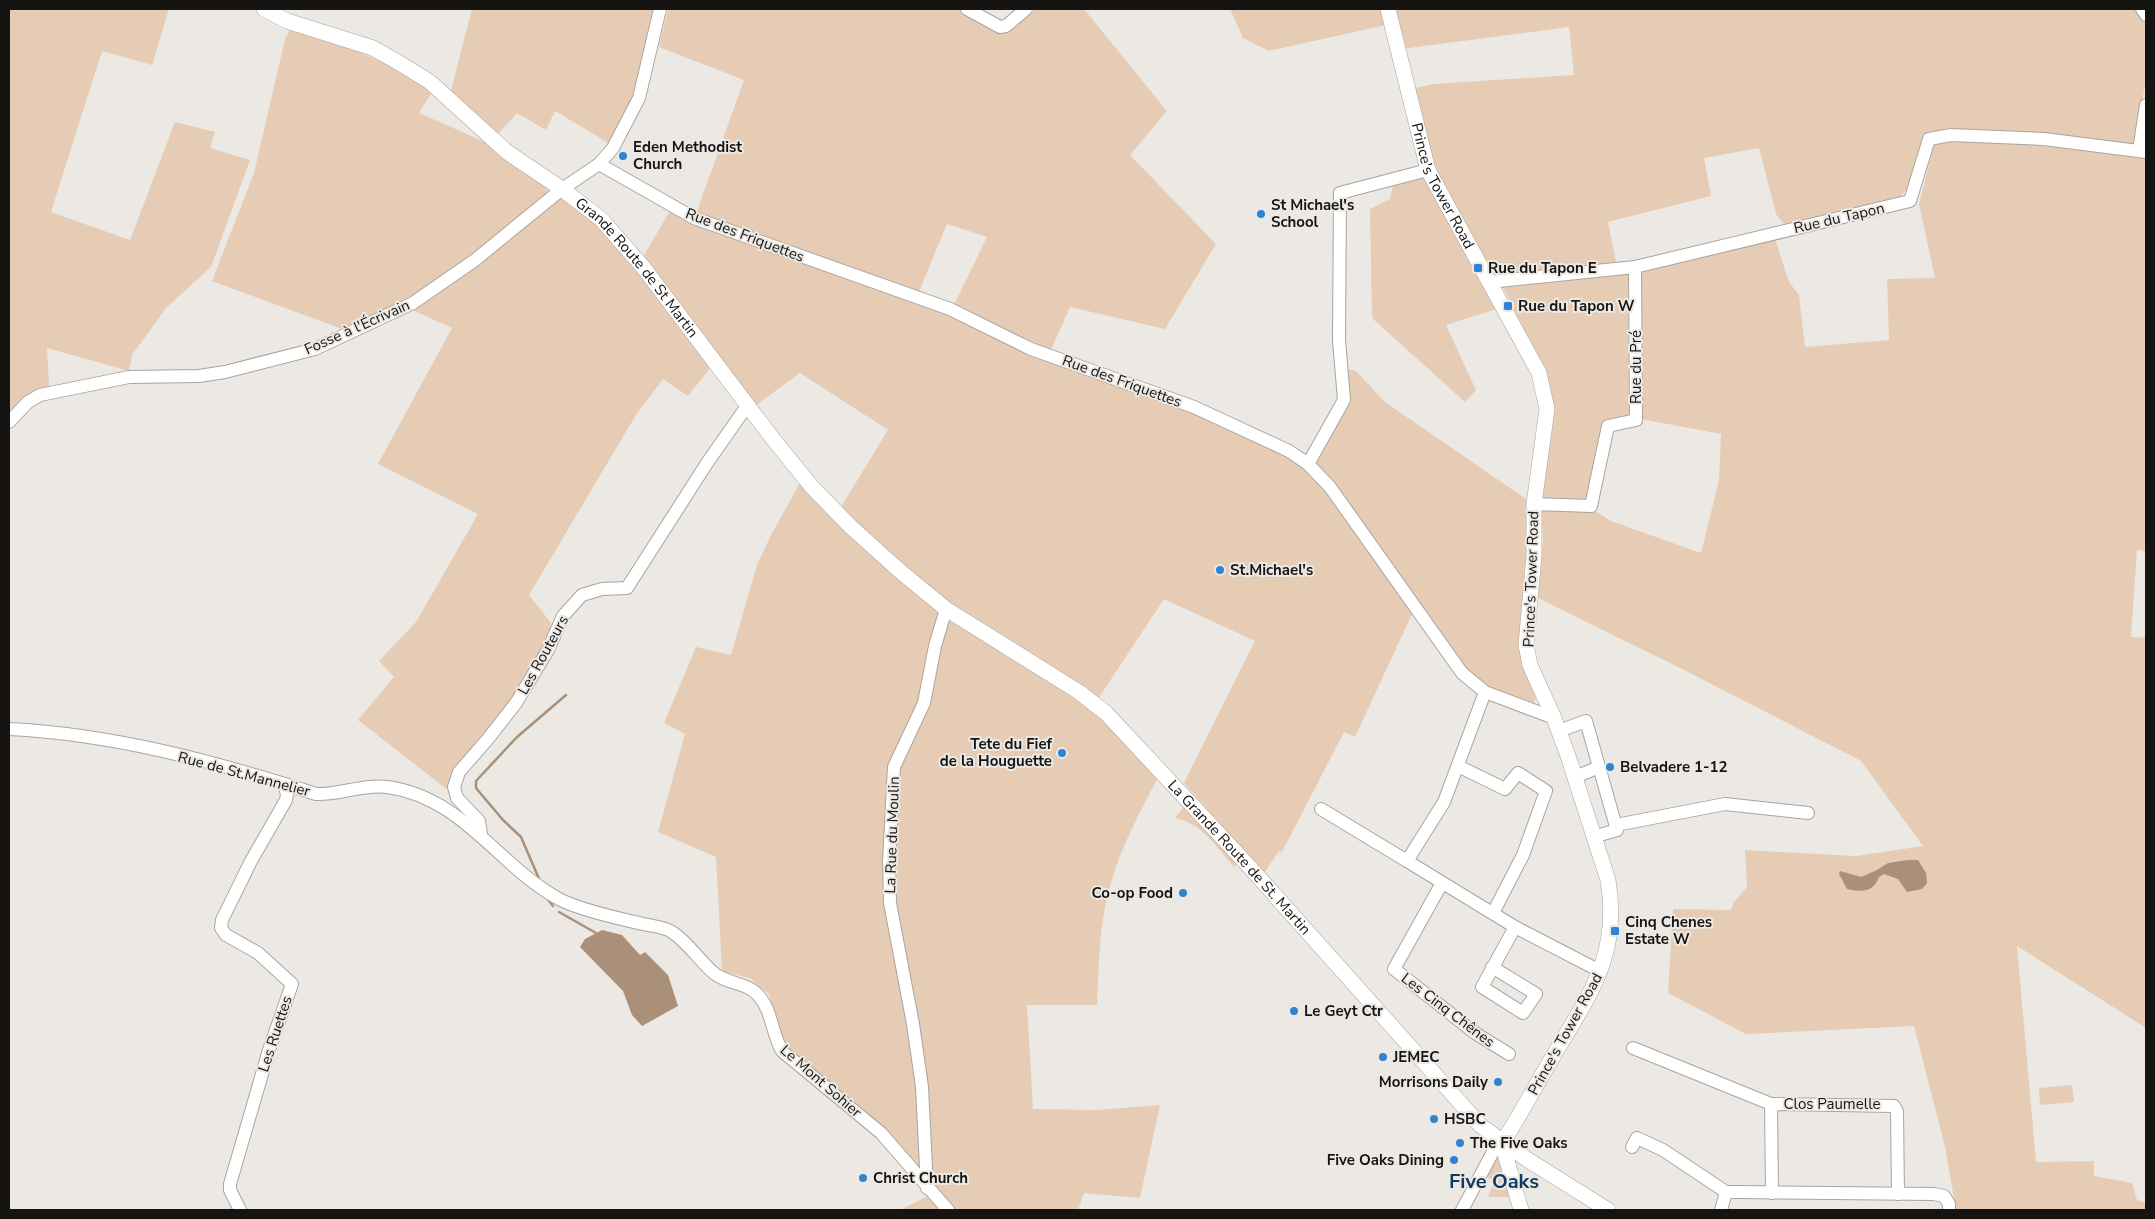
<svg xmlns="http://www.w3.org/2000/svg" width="2155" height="1219" viewBox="0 0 2155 1219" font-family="'Nunito Sans',sans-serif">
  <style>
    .green { fill: #e6ccb4 }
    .water { fill: #aa9078 }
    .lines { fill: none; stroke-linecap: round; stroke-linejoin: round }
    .stream { stroke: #aa9078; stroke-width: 2.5 }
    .minor-casing { stroke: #a8a4a1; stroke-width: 14 }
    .major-casing { stroke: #a8a4a1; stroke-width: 16 }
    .minor { stroke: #fff; stroke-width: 12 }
    .major { stroke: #fff; stroke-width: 15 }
    .poi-dot { fill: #2c84d2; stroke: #ece9e5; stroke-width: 2 }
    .labels { text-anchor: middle; stroke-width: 4; stroke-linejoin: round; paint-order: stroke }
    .poi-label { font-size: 15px; font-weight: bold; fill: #161413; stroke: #ece9e5; text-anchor: start }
    .street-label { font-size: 15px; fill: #161413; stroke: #ece9e5 }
    .district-label { font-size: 20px; font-weight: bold; fill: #0f395f; stroke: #ece9e5 }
  </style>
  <rect width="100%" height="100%" fill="#ece9e5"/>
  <!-- green -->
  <g class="green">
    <path d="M9,9H169L152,65L102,51L51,212L130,240L175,122L215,132L210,148L250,160L211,267L166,308L132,355L129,371L47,348L49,387C30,392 21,399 9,415Z"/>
    <path d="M472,9H655L637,93L610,144L555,111L546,130L517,113L497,135L450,94Z"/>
    <path d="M668,9H961L996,30L1007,32L1036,9H1084L1167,111L1130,155L1216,244L1165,329L1070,307L1051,350L953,307L987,237L947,224L918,294L696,214L744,80L659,47Z"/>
    <path d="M1230,9H1382L1386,25L1269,51L1243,38Z"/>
    <path d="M1392,9H2137L2146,19V78L2136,142L2129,144L1947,128L1926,134L1907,189L1899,198L1787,228L1776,214L1759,148L1704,158L1711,196L1608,222L1617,266L1494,275L1434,166L1410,89L1434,84L1574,75L1569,27L1401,49Z"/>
    <path d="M290,29C345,45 384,59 433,91L419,113L483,141L547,186L548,194L486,247L412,299L345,330L212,281L254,173L285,39Z"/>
    <path d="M1947,138L2112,152L2146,158V551L2137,550L2131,637L2146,638V1028L2017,946L2036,1162L2094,1161V1176L2132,1183L2137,1200L2146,1203V1210H1956L1945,1147L1914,1026L1746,1034L1668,993L1673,909L1731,910L1734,902L1747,887L1745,850L1856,856L1923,846L1861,761L1684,670L1536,597L1543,540L1541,511L1557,506L1595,511L1611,521L1701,553L1719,480L1721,434L1641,419L1640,272L1775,239L1789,282L1799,295L1805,347L1889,340L1887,279L1935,278L1919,204L1934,145Z"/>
    <path d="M1425,178L1497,309L1446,325L1476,390L1465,402L1372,318L1370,209L1390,199L1393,185Z"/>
    <path d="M560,193L603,227L711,367L688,396L663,379L636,415L529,595L551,623L549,639L512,701L452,773L449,791L358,720L394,677L379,661L416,622L478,514L378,464L452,328L410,309Z"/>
    <path d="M671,209L1194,410L1302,462L1315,477L1413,612L1355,737L1344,732L1282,852L1279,851L1264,873L1184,783L1255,641L1164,599L1098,699L950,604L854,522L841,507L888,430L800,373L755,406L643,257Z"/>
    <path d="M1628,272L1629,417L1604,424L1588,504L1547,502L1541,495L1552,409L1548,380L1503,287Z"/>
    <path d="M1347,369L1356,371L1385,402L1526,499C1527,521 1528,545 1528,567C1526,618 1513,650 1536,698L1534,703L1484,685L1465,670L1316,462L1348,402Z"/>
    <path d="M800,483L937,607L939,615L915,713L887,767L884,872L912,1047L920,1107L922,1173L862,1108L797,1058L783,1043L769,994L750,978L722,972L716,857L658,832L685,734L664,723L696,647L731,655L757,565L771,535Z"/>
    <path d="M950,621L1087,702L1158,777C1141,811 1121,846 1111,883C1099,922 1099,965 1097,1005H1027L1033,1109L1096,1110L1160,1105L1140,1198L1084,1193L1078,1210H953L932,1187L895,901L892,863L898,772L939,641Z"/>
    <path d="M1185,805L1238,862L1234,867C1217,848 1202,823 1175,818Z"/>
    <path d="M2072,1085L2074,1102L2040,1105L2039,1088Z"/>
    <path d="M1497,1157L1511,1197H1488L1494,1181L1483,1175Z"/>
    <path d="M928,1196L941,1210H900Z"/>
  </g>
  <!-- water -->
  <g class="water">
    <path d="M1908,860H1918L1926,873L1927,883L1922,889L1907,892L1898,879L1884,874L1879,877C1873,893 1861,892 1847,889L1839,874L1840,871L1861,877L1877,870L1888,863Z"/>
    <path d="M602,930L622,935L640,955L645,952L668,975L678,1006L642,1026L632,1015L623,991L580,947L585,939Z"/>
  </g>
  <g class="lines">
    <!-- stream -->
    <g class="stream">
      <path d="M540,881L521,837L503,820L476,788V781L517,737L566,695"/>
      <path d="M546,897L553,906"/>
      <path d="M559,912L596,933"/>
    </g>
    <defs>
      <g id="minor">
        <path d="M967,9L1000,27L1006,26L1026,9"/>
        <path d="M2142,9L2146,15"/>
        <path d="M2139,150L2146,105"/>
        <path d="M599,164L694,218L950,309L1031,349L1194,407L1289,451L1308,464L1330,487L1462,673L1485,692L1554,718"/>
        <path d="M1489,282L1635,267L1910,201L1929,139L1951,135L2044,139L2146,152"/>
        <path d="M9,422L28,402L40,395L129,377L199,376L225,372L315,349L413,303L475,260L562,189L599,164L613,148L639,98L660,9"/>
        <path d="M1308,464L1344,400L1339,340L1340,193L1428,170"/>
        <path d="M1534,504L1591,506L1608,426L1636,420L1635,267"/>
        <path d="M1485,692L1444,802L1407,861L1515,927L1600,971"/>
        <path d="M9,729C113,734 217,762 316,794C339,795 363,784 387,787C463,797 498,866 559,899C579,910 621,919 643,924C652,926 665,927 672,932C689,943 700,962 715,974C728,984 749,983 759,996C772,1011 772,1034 782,1051L881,1133L948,1210"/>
        <path d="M1559,731L1586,721L1617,830L1593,837"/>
        <path d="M1458,766L1505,789L1518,773L1546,791L1523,855L1493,913"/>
        <path d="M1580,775L1599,767"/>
        <path d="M1321,809L1407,861"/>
        <path d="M1616,825L1725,804L1808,813"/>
        <path d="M481,834L479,821L457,798L454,787L459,772L487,740L516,703L548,650L563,616L582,595L602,589L627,588L707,463L747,406"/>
        <path d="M1442,883L1394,969L1475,1033L1509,1054"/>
        <path d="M1492,967L1536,994L1523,1013L1482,987L1515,927"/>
        <path d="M1633,1048L1771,1104"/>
        <path d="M1632,1147L1637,1138L1663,1150L1726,1192"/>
        <path d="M927,1188L922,1087L913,1024L890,903L889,861L894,767L924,703L935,646L946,609"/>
        <path d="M1772,1193L1771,1104L1894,1106L1897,1111L1898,1194"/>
        <path d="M240,1210L230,1190V1184L269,1050L292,984L258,953L226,935L221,928L222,920L251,861L286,800L287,794L284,784"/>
        <path d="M1462,1210L1495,1148L1502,1143"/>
        <path d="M1721,1210L1726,1192H1740L1934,1194L1944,1196L1949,1204V1210"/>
      </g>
      <g id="major">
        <path id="s1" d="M264,9L287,21L373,48L401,64L430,82L507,152L562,189L601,219L643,267L773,439L812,487L851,527L901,572L946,609L1079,692L1106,713L1246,863L1480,1125L1525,1158L1608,1210"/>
        <path id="s2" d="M1388,9L1428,170L1539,373L1547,409L1534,504V555L1526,645L1530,665L1554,718L1568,756L1608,880C1621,957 1587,998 1551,1060C1534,1088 1520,1116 1502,1143"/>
        <path d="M1502,1143L1521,1210"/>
      </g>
    </defs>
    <!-- minor casing -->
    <use href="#minor" class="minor-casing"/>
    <!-- major casing -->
    <use href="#major" class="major-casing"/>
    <!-- minor -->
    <use href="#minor" class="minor"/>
    <!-- major -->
    <use href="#major" class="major"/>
  </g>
  <!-- markers -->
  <g class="poi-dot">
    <circle cx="623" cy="156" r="5"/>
    <circle cx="1261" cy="214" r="5"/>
    <rect x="1473" y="263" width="10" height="10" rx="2.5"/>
    <rect x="1503" y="301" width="10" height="10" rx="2.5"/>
    <circle cx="1220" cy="570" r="5"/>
    <circle cx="1062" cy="753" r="5"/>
    <circle cx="1610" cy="767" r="5"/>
    <circle cx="1183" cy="893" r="5"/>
    <rect x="1610" y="926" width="10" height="10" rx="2.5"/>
    <circle cx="1294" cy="1011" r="5"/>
    <circle cx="1383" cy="1057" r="5"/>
    <circle cx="1498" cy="1082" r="5"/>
    <circle cx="1434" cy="1119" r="5"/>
    <circle cx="1460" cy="1143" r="5"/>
    <circle cx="1454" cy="1160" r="5"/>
    <circle cx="863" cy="1178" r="5"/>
  </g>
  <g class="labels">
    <!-- poi labels -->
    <g class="poi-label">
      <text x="633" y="152">Eden Methodist<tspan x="633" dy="17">Church</tspan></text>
      <text x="1271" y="210">St Michael's<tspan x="1271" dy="17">School</tspan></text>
      <text x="1488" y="273">Rue du Tapon E</text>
      <text x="1518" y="311">Rue du Tapon W</text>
      <text x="1230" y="575">St.Michael's</text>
      <text x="1052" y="749" text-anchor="end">Tete du Fief<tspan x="1052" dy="17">de la Houguette</tspan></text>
      <text x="1620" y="772">Belvadere 1-12</text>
      <text x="1173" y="898" text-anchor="end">Co-op Food</text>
      <text x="1625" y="927">Cinq Chenes<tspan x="1625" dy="17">Estate W</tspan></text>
      <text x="1304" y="1016">Le Geyt Ctr</text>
      <text x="1393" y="1062">JEMEC</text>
      <text x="1488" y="1087" text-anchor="end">Morrisons Daily</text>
      <text x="1444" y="1124">HSBC</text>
      <text x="1470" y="1148">The Five Oaks</text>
      <text x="1444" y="1165" text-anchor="end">Five Oaks Dining</text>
      <text x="873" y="1183">Christ Church</text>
    </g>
    <!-- street labels -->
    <g class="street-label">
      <text dy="5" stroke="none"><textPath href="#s2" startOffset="186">Prince's Tower Road</textPath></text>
      <text transform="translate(1839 218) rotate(-13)" y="5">Rue du Tapon</text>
      <text transform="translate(745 235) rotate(21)" y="5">Rue des Friquettes</text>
      <text dy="5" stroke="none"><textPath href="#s1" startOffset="462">Grande Route de St Martin</textPath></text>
      <text transform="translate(357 327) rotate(-24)" y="5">Fosse à l'Écrivain</text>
      <text transform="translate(1636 367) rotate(-90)" y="5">Rue du Pré</text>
      <text transform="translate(1122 381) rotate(20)" y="5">Rue des Friquettes</text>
      <text transform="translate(1531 579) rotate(-88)" y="5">Prince's Tower Road</text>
      <text transform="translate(543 655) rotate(-61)" y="5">Les Routeurs</text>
      <text transform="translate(244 774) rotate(15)" y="5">Rue de St.Mannelier</text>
      <text transform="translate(892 835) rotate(-88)" y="5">La Rue du Moulin</text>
      <text dy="5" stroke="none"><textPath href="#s1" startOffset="1312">La Grande Route de St. Martin</textPath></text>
      <text transform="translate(1448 1010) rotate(37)" y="5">Les Cinq Chênes</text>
      <text transform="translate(275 1034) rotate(-72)" y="5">Les Ruettes</text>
      <text transform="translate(1565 1034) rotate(-61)" y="5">Prince's Tower Road</text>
      <text transform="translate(821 1081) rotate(41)" y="5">Le Mont Sohier</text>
      <text x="1832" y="1109">Clos Paumelle</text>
    </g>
    <!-- district labels -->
    <g class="district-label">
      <text x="1494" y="1188">Five Oaks</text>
    </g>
  </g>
  <!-- border -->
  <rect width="2155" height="1219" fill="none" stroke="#161413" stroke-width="20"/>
</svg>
